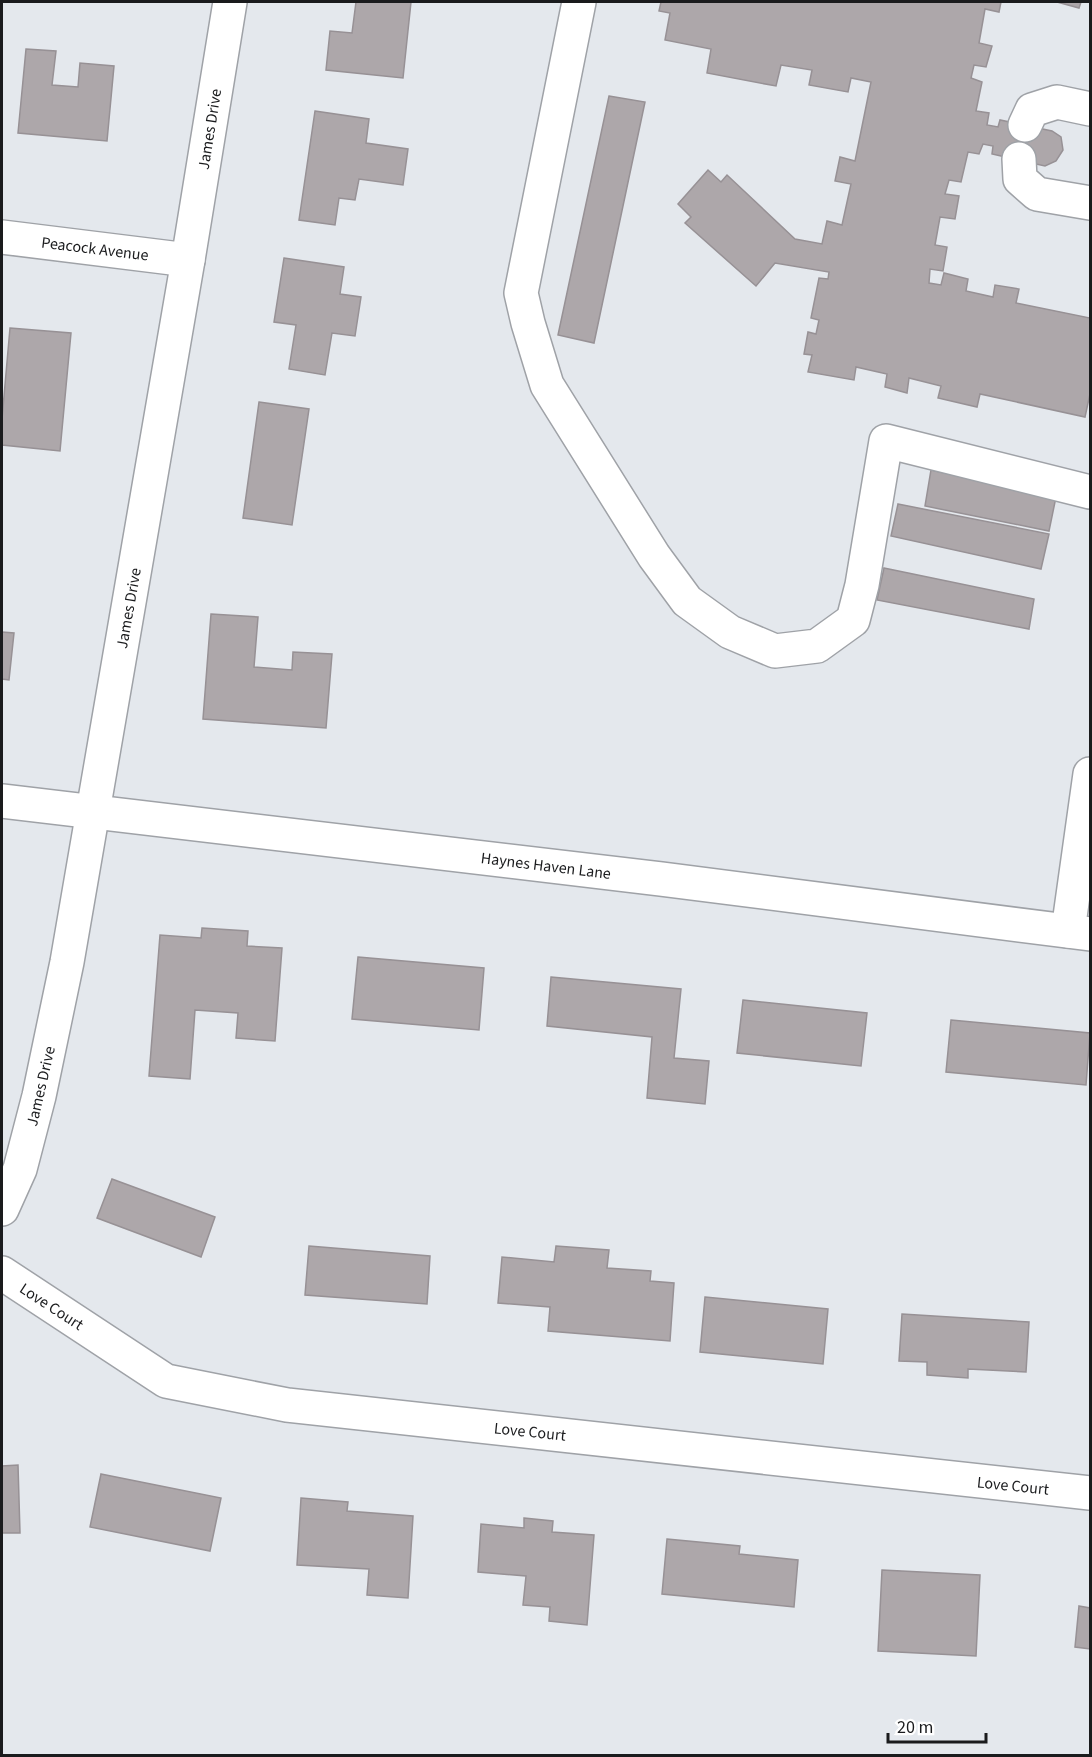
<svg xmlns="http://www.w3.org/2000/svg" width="1092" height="1757" viewBox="0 0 1092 1757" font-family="'Source Sans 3',sans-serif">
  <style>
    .building { fill: #ada7aa; stroke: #979195; stroke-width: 1.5 }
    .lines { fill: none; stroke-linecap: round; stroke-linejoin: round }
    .minor-casing { stroke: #9fa2a7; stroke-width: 36 }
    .minor { stroke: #fff; stroke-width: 33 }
    .labels { text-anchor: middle; stroke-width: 6; stroke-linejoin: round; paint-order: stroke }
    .street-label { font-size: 16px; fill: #1a1b1d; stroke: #fff }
  </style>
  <rect width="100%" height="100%" fill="#e4e8ed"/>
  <!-- building -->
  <g class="building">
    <path d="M356,2H411L403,78L326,70L330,31L352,33Z"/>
    <path d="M661,2H1001L999,12L985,9L979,43L992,46L986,67L974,65L971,78L982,82L976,111L989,113L987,125L998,127L1000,120L1052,131L1061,137L1063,150L1056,161L1045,166L992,154L993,146L983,144L979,154L968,152L961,182L949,180L945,194L959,196L955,219L940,217L935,245L947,247L943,271L930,269L929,283L941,285L944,273L968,279L966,291L993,297L995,285L1019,289L1016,303L1090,318V394L1085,417L980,394L977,407L938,398L941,386L909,378L907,393L885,387L887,374L856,367L854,380L808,372L812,355L804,354L808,332L816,334L819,320L811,318L819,278L828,279L829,272L775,263L756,286L685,223L691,217L678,204L708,170L721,182L727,175L795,239L822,244L827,221L842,225L851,184L835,181L840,157L855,161L871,82L851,78L848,92L809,85L812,70L781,65L776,86L707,73L711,49L665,40L670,13L659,11Z"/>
    <path d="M1057,2H1081L1079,8Z"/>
    <path d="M26,49L56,51L52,85L78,87L80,63L114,66L107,141L18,133Z"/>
    <path d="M609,96L645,102L594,343L558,335Z"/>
    <path d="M315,111L369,119L366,143L408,149L403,185L359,179L355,200L339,198L335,225L299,220Z"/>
    <path d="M284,258L344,267L340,294L361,297L355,336L332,333L325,375L289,369L296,325L274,322Z"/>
    <path d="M10,328L71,333L60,451L2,445V419Z"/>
    <path d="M259,402L309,409L292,525L243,518Z"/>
    <path d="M931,470L1056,497L1049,531L925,506Z"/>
    <path d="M898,504L1049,534L1041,569L891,536Z"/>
    <path d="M884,568L1034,599L1029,629L877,600Z"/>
    <path d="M211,614L258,617L254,667L292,670L293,652L332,654L326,728L203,719Z"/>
    <path d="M2,632L14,633L9,680L2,679Z"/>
    <path d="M202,928L248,931L247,946L282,948L275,1041L236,1038L238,1013L195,1010L190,1079L149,1076L160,935L201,938Z"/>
    <path d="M358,957L484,968L479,1030L352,1019Z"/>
    <path d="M551,977L681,989L674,1058L709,1061L705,1104L647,1098L652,1037L547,1026Z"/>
    <path d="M743,1000L867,1013L861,1066L737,1053Z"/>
    <path d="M951,1020L1090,1033L1086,1085L946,1072Z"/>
    <path d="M112,1179L215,1217L201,1257L97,1218Z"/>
    <path d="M309,1246L430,1256L427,1304L305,1295Z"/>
    <path d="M556,1246L609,1250L607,1268L651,1271L650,1281L674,1283L670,1341L548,1331L550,1307L498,1303L502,1257L554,1262Z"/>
    <path d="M705,1297L828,1309L823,1364L700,1352Z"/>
    <path d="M902,1314L1029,1322L1026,1372L968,1369V1378L927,1375V1362L899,1361Z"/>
    <path d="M18,1465L20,1533H2V1466Z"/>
    <path d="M101,1474L221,1498L210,1551L90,1527Z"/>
    <path d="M301,1498L348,1502L347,1511L413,1516L408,1598L367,1595L369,1569L297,1565Z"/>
    <path d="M524,1518L553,1521L552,1532L594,1535L587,1625L549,1621L550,1607L523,1605L526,1576L478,1572L481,1524L524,1528Z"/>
    <path d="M667,1539L740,1546L739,1554L798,1560L794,1607L662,1594Z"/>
    <path d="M882,1570L980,1575L976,1656L878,1651Z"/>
    <path d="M1079,1606L1090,1608V1649L1075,1647Z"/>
  </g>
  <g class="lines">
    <defs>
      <g id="minor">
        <path d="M579,2L521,293L528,323L547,385L654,556L687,601L730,632L775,651L817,646L853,620L862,585L886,441L1090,492"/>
        <path d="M1025,125L1032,110L1057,102L1090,109"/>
        <path d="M1019,159L1020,179L1037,194L1090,203"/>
        <path d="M2,237L188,260"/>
        <path d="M2,801L661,879L1090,934"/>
        <path d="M1068,931L1090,774"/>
        <path d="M2,1209L20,1169L39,1096L67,962L188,260L230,2"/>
        <path d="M2,1273L166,1381L287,1405L1090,1493"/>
      </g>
    </defs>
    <!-- minor casing -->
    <use href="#minor" class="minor-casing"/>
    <!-- minor -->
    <use href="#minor" class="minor"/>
  </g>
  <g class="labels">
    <!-- street labels -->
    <g class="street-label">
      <text transform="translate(209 129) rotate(-81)" y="6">James Drive</text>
      <text transform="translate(95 248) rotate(7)" y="6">Peacock Avenue</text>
      <text transform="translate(128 608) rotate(-80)" y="6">James Drive</text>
      <text transform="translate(546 865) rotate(7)" y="6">Haynes Haven Lane</text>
      <text transform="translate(40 1086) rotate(-77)" y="6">James Drive</text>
      <text transform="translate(52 1306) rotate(33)" y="6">Love Court</text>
      <text transform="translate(530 1431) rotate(6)" y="6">Love Court</text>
      <text transform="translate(1013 1485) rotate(6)" y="6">Love Court</text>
    </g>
  </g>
  <!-- border -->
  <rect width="1092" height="1757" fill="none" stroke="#1a1b1d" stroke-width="6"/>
  <!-- scale -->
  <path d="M888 1733v9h98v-9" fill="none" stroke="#1a1b1d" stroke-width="3"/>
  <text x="897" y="1733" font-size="18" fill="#1a1b1d" stroke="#ffffff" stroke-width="4.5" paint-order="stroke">20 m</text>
</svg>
